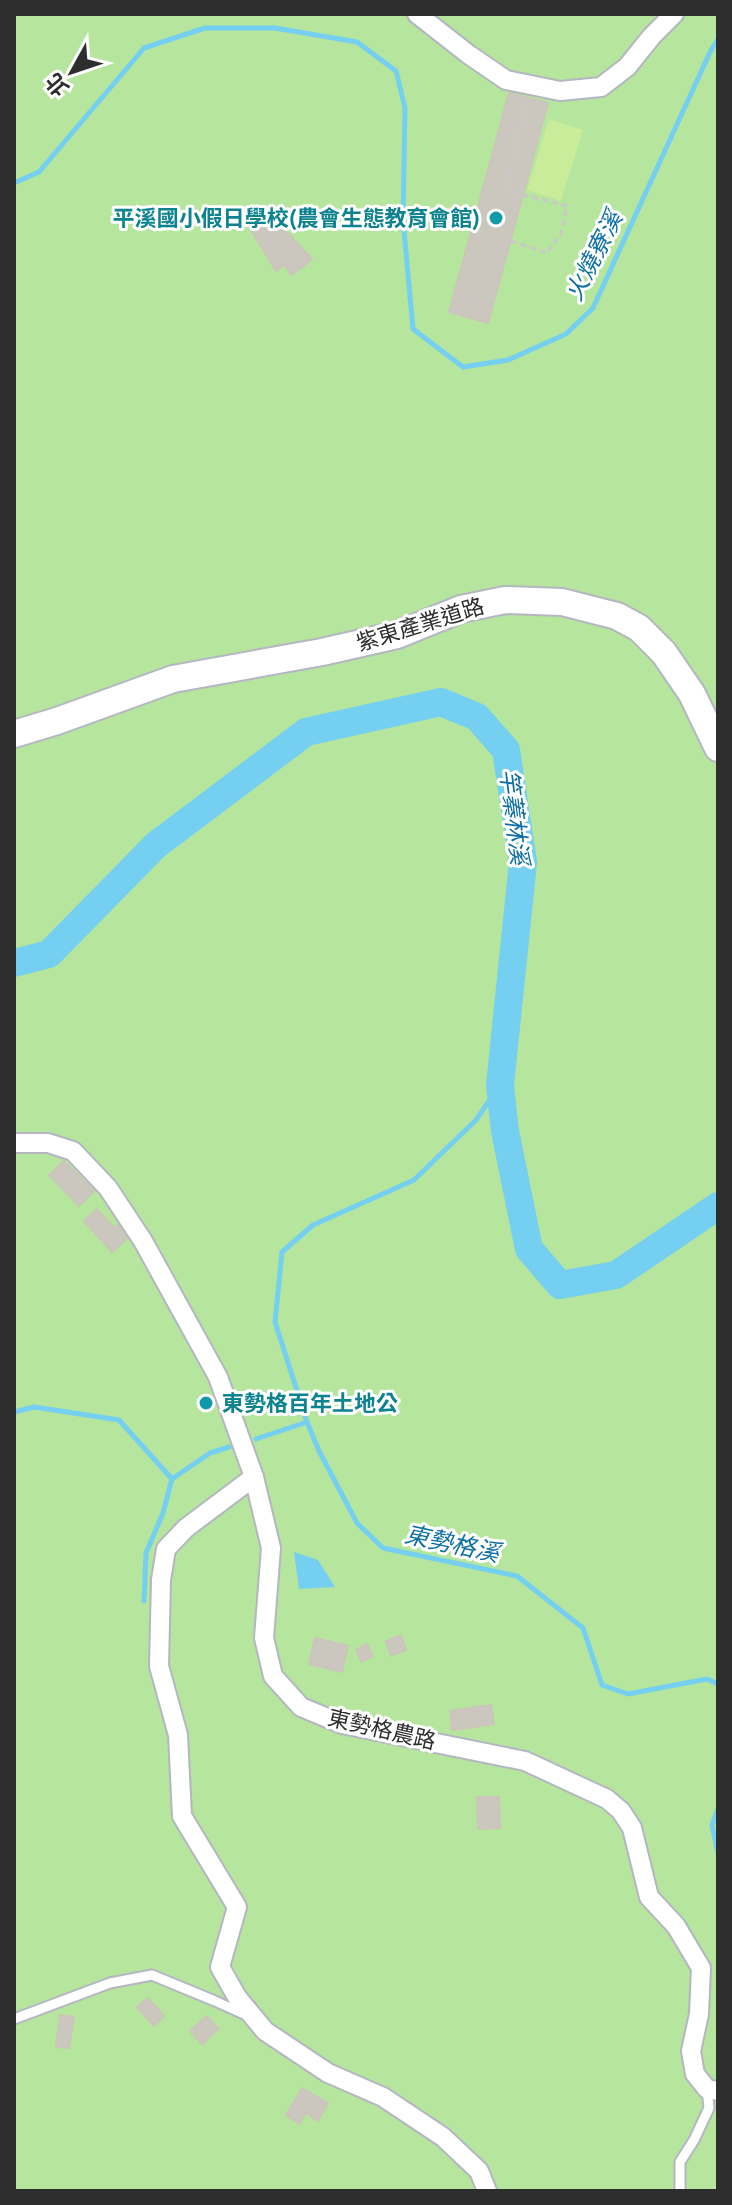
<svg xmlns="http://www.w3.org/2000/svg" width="732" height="2205" viewBox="0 0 732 2205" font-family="Ubuntu,'Noto Sans TC',sans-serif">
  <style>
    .green { fill: #b6e59e }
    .pitch { fill: #c9ec9a }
    .water { fill: #75cff0 }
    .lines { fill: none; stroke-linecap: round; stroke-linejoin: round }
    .stream { stroke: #75cff0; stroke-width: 5 }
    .river { stroke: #75cff0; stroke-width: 28 }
    .building { fill: #cbc7bf; stroke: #cbc5ba; stroke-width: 2 }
    .lane-casing { stroke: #b4b7c1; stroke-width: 13 }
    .street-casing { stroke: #b4b7c1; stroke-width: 22 }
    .secondary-casing { stroke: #b4b7c1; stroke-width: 30 }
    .path { stroke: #c9c9c9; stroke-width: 3; stroke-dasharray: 6 4; stroke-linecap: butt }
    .lane { stroke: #fff; stroke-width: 9 }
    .street { stroke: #fff; stroke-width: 18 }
    .secondary { stroke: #fff; stroke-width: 26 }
    .culture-dot { fill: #0f9aa8; stroke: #fff; stroke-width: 3 }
    .labels { text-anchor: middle; stroke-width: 6; stroke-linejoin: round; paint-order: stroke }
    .culture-label { font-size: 22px; font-weight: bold; fill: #0d838f; stroke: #fff; text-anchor: end }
    .street-label { font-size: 22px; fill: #2e2e2e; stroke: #fff }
    .water-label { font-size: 24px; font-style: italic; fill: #0d6fa3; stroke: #fff }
  </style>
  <rect width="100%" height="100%" fill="#efe9e1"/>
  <!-- green -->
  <rect class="green" x="14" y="14" width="704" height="2177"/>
  <!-- pitch -->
  <path class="pitch" d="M549,119L583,130L561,201L527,190Z"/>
  <!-- water -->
  <path class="water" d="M294,1552L318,1560L335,1587L299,1589Z"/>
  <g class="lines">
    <!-- stream -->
    <g class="stream">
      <path d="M14,183L39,172L144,48L205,28H275L357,42L396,71L405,108L403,220L413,329L463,367L508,360L566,334L593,308L711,50L718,39"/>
      <path d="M500,1085L476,1120L414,1180L313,1225L282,1252L275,1322L307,1422L319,1451L357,1523L383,1548L517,1576L583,1628L602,1685L628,1694L707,1679L718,1684"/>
      <path d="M14,1412L34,1407L119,1420L172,1479L210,1453L229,1447"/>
      <path d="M256,1439L307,1422"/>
      <path d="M144,1601L146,1553L163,1513L172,1479"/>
      <path d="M718,1809L712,1825L718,1853"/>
    </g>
    <!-- river -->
    <path class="river" d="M14,963L49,954L156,845L306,732L441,702L477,717L506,750L523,862L500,1085L505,1131L529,1249L560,1285L616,1275L718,1206"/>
  </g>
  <!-- building -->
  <g class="building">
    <path d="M509,93L548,103L488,323L449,312Z"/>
    <path d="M263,207L312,259L292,275L284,265L276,271L246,222Z"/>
    <path d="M64,1161L94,1191L79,1206L49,1175Z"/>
    <path d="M97,1209L114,1228L118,1225L127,1238L112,1252L84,1221Z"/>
    <path d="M401,1635L406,1650L391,1656L386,1641Z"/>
    <path d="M315,1638L348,1646L342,1672L309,1664Z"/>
    <path d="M367,1644L373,1656L361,1662L356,1650Z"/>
    <path d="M491,1705L494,1724L452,1730L450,1711Z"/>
    <path d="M477,1797H499L500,1828L478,1829Z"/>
    <path d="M148,1998L164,2016L154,2026L137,2007Z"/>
    <path d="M60,2015L74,2017L69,2048L56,2047Z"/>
    <path d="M207,2016L218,2029L202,2044L190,2031Z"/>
    <path d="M302,2088L328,2103L318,2121L306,2113L299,2124L286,2115Z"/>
  </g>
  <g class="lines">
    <defs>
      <g id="lane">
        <path d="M14,2019L110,1983L152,1975L215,2001L246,2015"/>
        <path d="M680,2191V2162L694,2140L709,2108L707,2089"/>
      </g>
      <g id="street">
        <path d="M417,14L468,54L506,80L560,91L601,87L627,67L652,36L674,14"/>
        <path d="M14,1143H48L73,1151L108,1188L143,1241L218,1377L254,1477L271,1548L264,1638L273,1676L301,1707L342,1724L525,1761L607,1799L621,1811L632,1828L649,1897L676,1926L701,1968L699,2014L691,2051L695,2074L707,2089L718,2091"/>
        <path d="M254,1477L186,1528L166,1549L161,1580L159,1666L178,1735L182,1816L237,1907L220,1967L237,1997L265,2031L328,2073L383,2097L443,2137L479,2171L487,2191"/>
      </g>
      <path id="secondary" d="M14,734L57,721L173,679L322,652L397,635L461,609L505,600L562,602L617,616L639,628L664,653L692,694L718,748"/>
    </defs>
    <!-- lane casing -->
    <use href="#lane" class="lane-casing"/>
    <!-- street casing -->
    <use href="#street" class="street-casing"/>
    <!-- secondary casing -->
    <use href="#secondary" class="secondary-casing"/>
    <!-- path -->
    <path class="path" d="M511,241L547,253L561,233L567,206L505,190L528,100"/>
    <!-- lane -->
    <use href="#lane" class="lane"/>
    <!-- street -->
    <use href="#street" class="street"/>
    <!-- secondary -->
    <use href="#secondary" class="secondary"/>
  </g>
  <!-- markers -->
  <g class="culture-dot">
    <circle cx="496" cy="218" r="8"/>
    <circle cx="206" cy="1403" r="8"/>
  </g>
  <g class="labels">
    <!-- culture labels -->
    <g class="culture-label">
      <text x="480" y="226">平溪國小假日學校(農會生態教育會館)</text>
      <text x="222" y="1411" text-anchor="start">東勢格百年土地公</text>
    </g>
    <!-- street labels -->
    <g class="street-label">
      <text transform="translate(420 624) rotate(-17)" y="8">紫東產業道路</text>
      <text transform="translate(382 1729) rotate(13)" y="8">東勢格農路</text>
    </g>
    <!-- water labels -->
    <g class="water-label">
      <text transform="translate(594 256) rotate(-63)" y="8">火燒寮溪</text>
      <text transform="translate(514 817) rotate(83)" y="8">竿蓁林溪</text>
      <text transform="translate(452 1544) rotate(12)" y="8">東勢格溪</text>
    </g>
  </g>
  <!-- border -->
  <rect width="732" height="2205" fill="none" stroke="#2e2e2e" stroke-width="32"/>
  <!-- north arrow -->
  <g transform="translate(72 72) rotate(230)" stroke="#ffffff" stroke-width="6" paint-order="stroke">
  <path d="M0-6L14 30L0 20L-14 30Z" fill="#2e2e2e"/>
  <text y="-12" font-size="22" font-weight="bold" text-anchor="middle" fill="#2e2e2e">北</text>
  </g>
</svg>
